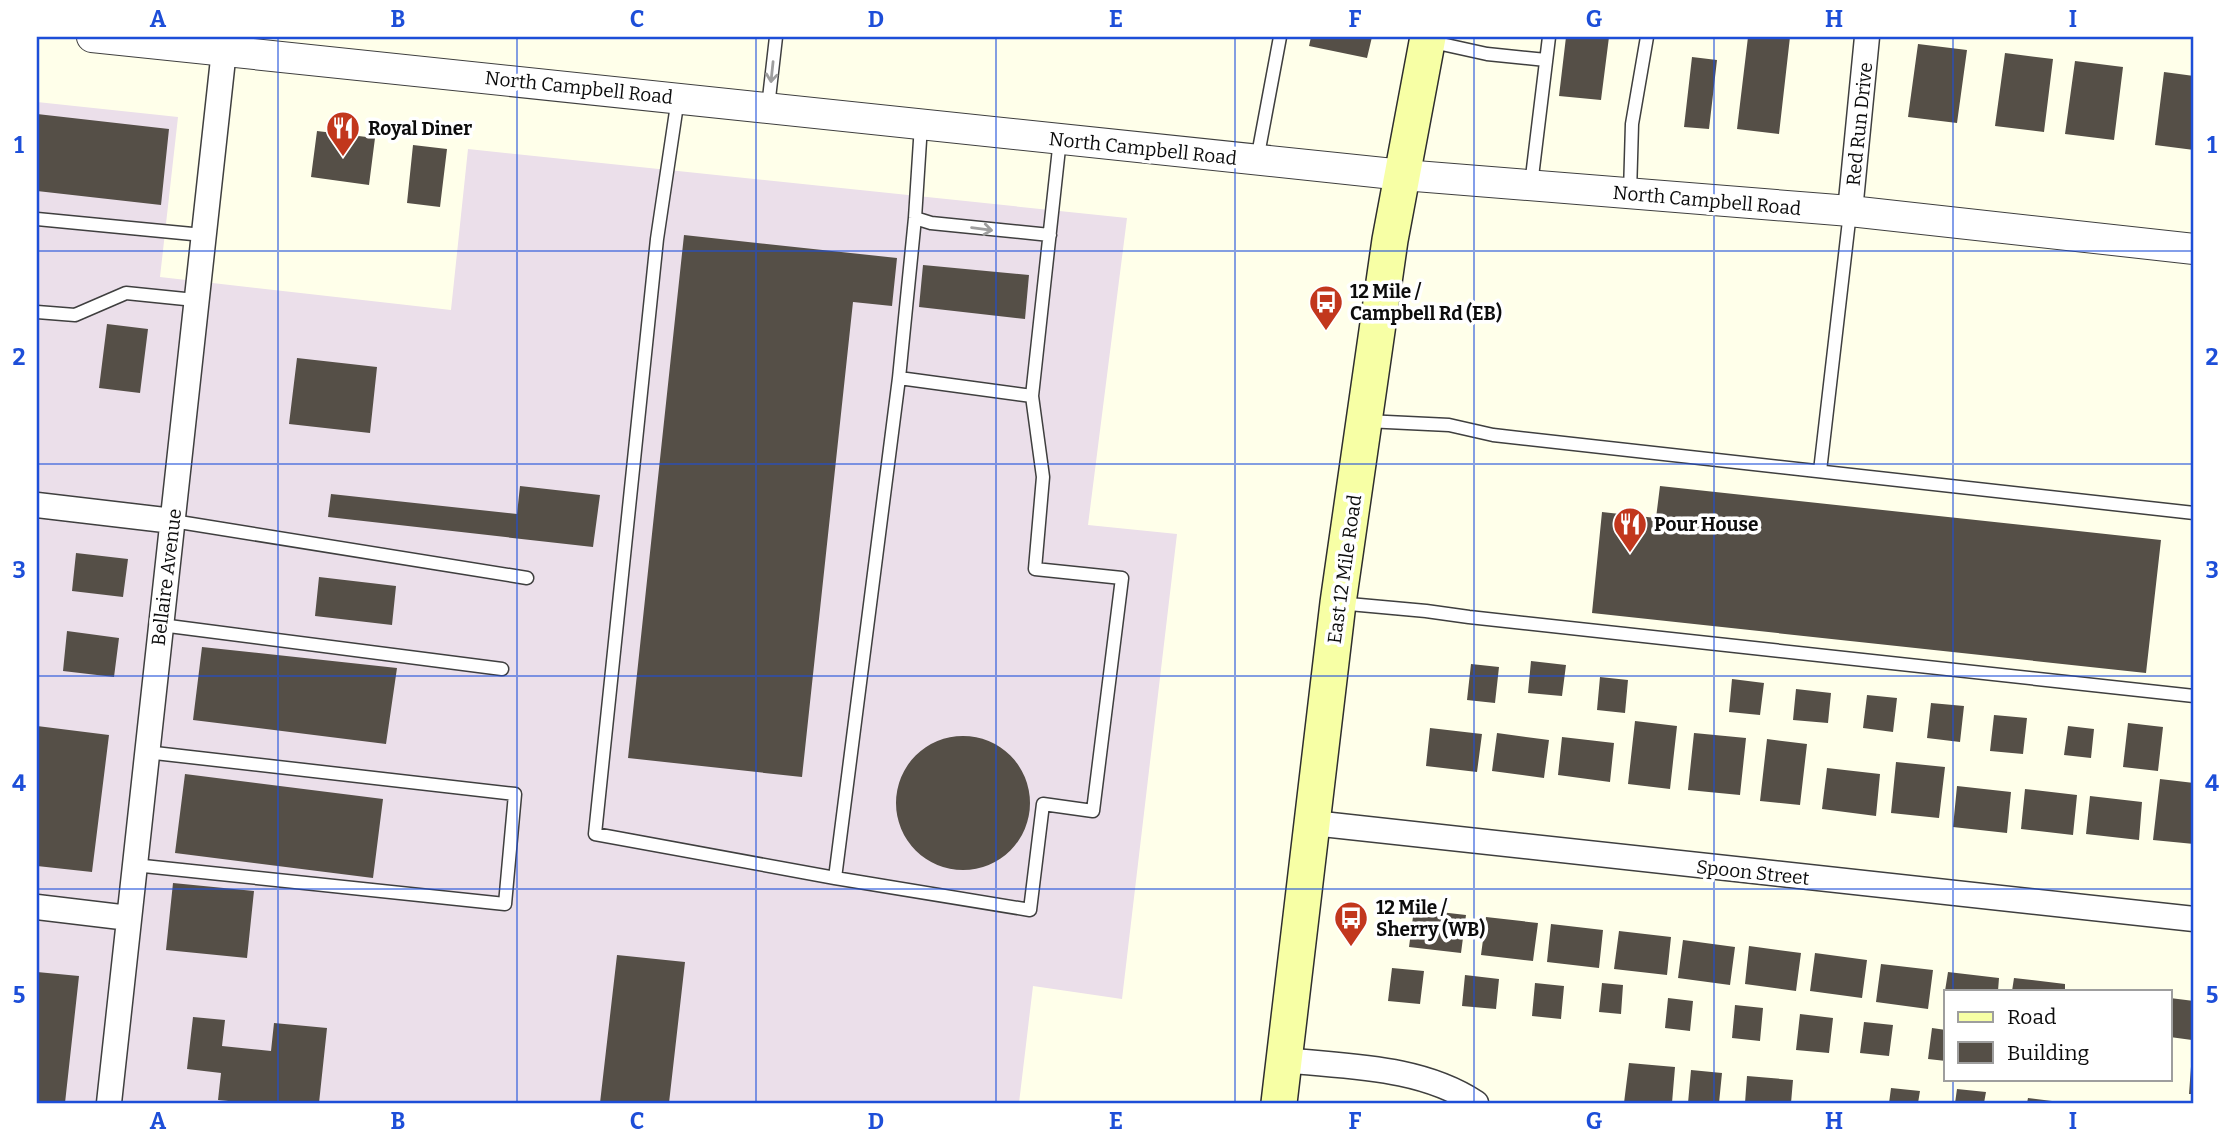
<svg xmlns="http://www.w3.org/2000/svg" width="2231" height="1140" font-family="Bitter,serif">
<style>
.industrial{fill:#ebdfea}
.building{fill:#554f47}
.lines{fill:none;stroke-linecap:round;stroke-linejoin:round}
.service-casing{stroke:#3f3f3f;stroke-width:15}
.minor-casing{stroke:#3f3f3f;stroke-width:27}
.tertiary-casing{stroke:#3f3f3f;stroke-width:32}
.secondary-casing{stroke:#2e2e2e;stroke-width:38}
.service{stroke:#fff;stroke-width:12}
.minor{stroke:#fff;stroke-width:24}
.tertiary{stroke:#fff;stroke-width:30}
.secondary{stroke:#f7ffa5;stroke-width:35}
.oneway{stroke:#9e9e9e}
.grid{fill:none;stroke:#1d4ed8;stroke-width:2;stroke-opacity:0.55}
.labels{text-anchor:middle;stroke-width:7;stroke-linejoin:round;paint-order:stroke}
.street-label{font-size:19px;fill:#0c0c0c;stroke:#fff}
.poi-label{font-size:19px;font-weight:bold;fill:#0c0c0c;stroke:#fff;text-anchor:start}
.neatline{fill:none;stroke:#1d4ed8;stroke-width:2.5}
.grid-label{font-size:23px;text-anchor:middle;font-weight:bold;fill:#1d4ed8}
</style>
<rect width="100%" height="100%" fill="#ffffea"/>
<path class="industrial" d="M37,102L178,117L160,277L451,310L468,149L1127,218L1088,525L1177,534L1122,999L1033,986L1019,1103H37Z"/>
<path class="building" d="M1311,37H1372L1367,58L1309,46Z
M1566,37H1609L1601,100L1559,96Z
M1748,37H1790L1779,134L1737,129Z
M1918,44L1967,50L1957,123L1908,117Z
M2005,53L2053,59L2044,132L1995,126Z
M1692,57L1717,60L1709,129L1684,127Z
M2075,61L2123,67L2114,140L2065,134Z
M2164,72L2194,76V150L2155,145Z
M37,114L169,129L161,205L37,191Z
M317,131L375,138L369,185L311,177Z
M413,145L447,149L440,207L407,203Z
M684,235L897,258L892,306L853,302L802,777L628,758Z
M923,265L1029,275L1025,319L919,307Z
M107,324L148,329L140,393L99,388Z
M297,358L377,367L370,433L289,424Z
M520,486L600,495L593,547L328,517L331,494L517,514Z
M1660,486L2161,540L2146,673L1592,613L1602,512L1656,518Z
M76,553L128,559L123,597L72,591Z
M319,577L396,586L392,625L315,616Z
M67,631L119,638L114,677L63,671Z
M202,647L397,668L386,744L193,720Z
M1531,661L1566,665L1562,696L1528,693Z
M1471,664L1499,667L1495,703L1467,700Z
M1600,677L1628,680L1625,713L1597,710Z
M1732,679L1764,683L1760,715L1729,712Z
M1796,689L1831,693L1828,723L1793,720Z
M1867,695L1897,698L1893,732L1863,728Z
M1931,703L1964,706L1960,742L1927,738Z
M1994,715L2027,718L2023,754L1990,751Z
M1635,721L1677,726L1670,789L1628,784Z
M2128,723L2163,727L2158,771L2123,767Z
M37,726L109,735L92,872L37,866Z
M2068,726L2094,729L2091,758L2064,755Z
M1430,728L1482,734L1477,772L1426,766Z
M1497,733L1549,740L1544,778L1492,771Z
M1694,733L1746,738L1740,795L1688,790Z
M896 803a67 67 0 1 1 134 0a67 67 0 1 1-134 0Z
M1562,737L1614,743L1610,782L1558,775Z
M1767,739L1807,744L1800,805L1760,801Z
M1896,762L1945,767L1939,818L1891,813Z
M1827,768L1880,774L1876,816L1822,809Z
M185,774L383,799L373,878L175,853Z
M2160,779L2194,783V844L2153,840Z
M1957,786L2011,792L2007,833L1953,827Z
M2025,789L2077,795L2073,835L2021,829Z
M2090,796L2142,802L2139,840L2086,834Z
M173,883L254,891L247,958L166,950Z
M1414,909L1466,915L1461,953L1409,947Z
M1486,917L1538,923L1533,961L1481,955Z
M1551,924L1603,930L1599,968L1547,962Z
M1619,931L1671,937L1667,975L1614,969Z
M1683,940L1735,947L1730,985L1678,978Z
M1749,946L1801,953L1796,991L1745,984Z
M1815,953L1867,960L1862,998L1810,991Z
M617,955L685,962L669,1103H600Z
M1881,964L1933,970L1928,1009L1876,1002Z
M1392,968L1424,971L1420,1004L1388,1001Z
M37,972L79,976L65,1103H37Z
M1948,972L1999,978L1998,991H1945Z
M1465,975L1499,979L1496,1009L1462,1006Z
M2014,978L2065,984V991H2012Z
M1535,983L1564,986L1561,1019L1532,1016Z
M1602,983L1623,985L1621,1014L1599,1012Z
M1668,998L1693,1001L1690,1031L1665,1028Z
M2170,998L2194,1001L2192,1040L2170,1037Z
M1735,1005L1763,1008L1760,1041L1732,1038Z
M1800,1014L1833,1018L1829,1053L1796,1050Z
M193,1017L225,1020L222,1046L271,1051L274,1023L327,1028L319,1103H249L218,1100L221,1073L187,1069Z
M1864,1022L1893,1025L1889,1056L1860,1053Z
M1932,1028L1946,1030V1061L1928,1059Z
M2192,1053H2194V1094H2189Z
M1629,1063L1675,1067L1672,1103H1624Z
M1691,1070L1722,1073L1719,1103H1688Z
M1747,1076L1793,1080L1791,1103H1745Z
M1891,1088L1920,1091L1918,1103H1889Z
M1957,1089L1986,1092L1984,1103H1955Z
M2028,1098L2052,1101L2051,1103H2027Z"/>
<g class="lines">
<g class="service-casing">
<path id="service" d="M1428,41L1487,54L1546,60
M678,98L657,239L595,834L835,878L1030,910L1043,804L1093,811L1122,578L1035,569L1043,477L1032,396
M768,107L776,37
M921,125L915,218L899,378L1032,396L1060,139
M1257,160L1280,37
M1531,185L1549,37
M1630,193L1632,124L1647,37
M915,218L931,223L1050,235
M37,219L203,235
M37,312L75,315L126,293L195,300
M1366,421L1449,425L1493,435L2194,513
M1820,471L1850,212
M173,521L527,578
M1338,603L1426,611L1469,617L2194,696
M161,625L502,669
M134,865L505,904L515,794L146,752
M835,878L899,378"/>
</g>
<g class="minor-casing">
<path id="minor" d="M1850,211L1867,37
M37,505L173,521
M1313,823L2194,919
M37,907L129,918
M1284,1060C1348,1067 1420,1066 1476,1103
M109,1103L224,50"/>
</g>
<g class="tertiary-casing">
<path id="tertiary" d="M92,37L1403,175L1850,211L2194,249"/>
</g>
<g class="secondary-casing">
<path id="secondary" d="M1279,1103L1338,603L1390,240L1428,37"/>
</g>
<use href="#service" class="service"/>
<use href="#minor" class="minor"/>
<use href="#tertiary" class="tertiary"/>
<use href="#secondary" class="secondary"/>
</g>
<defs><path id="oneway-shaft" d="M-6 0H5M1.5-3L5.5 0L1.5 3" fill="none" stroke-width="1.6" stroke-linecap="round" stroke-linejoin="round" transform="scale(1.75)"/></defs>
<g class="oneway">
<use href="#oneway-shaft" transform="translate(772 72) rotate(96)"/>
<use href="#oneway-shaft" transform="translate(982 229) rotate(7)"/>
</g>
<path class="grid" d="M278,37V1103M517,37V1103M756,37V1103M996,37V1103M1235,37V1103M1474,37V1103M1714,37V1103M1953,37V991M37,251H2194M37,464H2194M37,676H2194M37,889H2194M1953,1079V1103"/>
<defs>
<g id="restaurant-pin" transform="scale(1.75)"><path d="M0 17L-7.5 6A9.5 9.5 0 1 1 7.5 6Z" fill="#c2371d" stroke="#fff"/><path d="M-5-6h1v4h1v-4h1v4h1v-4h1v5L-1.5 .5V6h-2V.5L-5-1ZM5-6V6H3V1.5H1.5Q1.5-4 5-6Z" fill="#fff"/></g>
<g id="bus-pin" transform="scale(1.75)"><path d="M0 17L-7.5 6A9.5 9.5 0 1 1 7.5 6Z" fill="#c2371d" stroke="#fff"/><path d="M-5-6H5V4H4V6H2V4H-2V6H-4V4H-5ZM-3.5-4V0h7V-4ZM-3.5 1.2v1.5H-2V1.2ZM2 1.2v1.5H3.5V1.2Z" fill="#fff"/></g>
</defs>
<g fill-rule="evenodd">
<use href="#restaurant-pin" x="343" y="128"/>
<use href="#bus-pin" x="1326" y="302"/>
<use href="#restaurant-pin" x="1630" y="524"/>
<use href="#bus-pin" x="1351" y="918"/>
</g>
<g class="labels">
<g class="street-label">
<text transform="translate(579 87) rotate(6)" y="7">North Campbell Road</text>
<text transform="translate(1859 124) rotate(-84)" y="7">Red Run Drive</text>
<text transform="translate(1143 148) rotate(6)" y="7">North Campbell Road</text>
<text transform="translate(1707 200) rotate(5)" y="7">North Campbell Road</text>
<text transform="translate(1344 569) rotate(-82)" y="7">East 12 Mile Road</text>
<text transform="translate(166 577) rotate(-83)" y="7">Bellaire Avenue</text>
<text transform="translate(1753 872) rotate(6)" y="7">Spoon Street</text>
</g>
<g class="poi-label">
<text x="368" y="135">Royal Diner</text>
<text x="1350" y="298">12 Mile /<tspan x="1350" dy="22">Campbell Rd (EB)</tspan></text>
<text x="1654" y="531">Pour House</text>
<text x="1376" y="914">12 Mile /<tspan x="1376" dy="22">Sherry (WB)</tspan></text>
</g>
</g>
<rect width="2231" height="1140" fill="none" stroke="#ffffff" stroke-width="77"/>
<rect x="1944" y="990" width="228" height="91" fill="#ffffff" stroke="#9e9e9e" stroke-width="2"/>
<rect x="1958" y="1012" width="35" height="10" fill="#f7ffa5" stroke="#9e9e9e" stroke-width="2"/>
<text x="2007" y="1024" font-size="21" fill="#0c0c0c">Road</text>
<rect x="1958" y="1042" width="35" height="21" fill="#554f47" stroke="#9e9e9e" stroke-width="2"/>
<text x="2007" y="1060" font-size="21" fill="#0c0c0c">Building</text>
<rect x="38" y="38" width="2154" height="1064" class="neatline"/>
<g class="grid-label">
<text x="158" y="27">A</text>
<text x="398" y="27">B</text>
<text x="637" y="27">C</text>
<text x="876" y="27">D</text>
<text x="1116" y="27">E</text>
<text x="1355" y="27">F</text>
<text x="1594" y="27">G</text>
<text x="1834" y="27">H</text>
<text x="2073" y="27">I</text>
<text x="19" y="153">1</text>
<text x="2212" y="153">1</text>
<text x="19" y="365">2</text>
<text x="2212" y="365">2</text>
<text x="19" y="578">3</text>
<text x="2212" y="578">3</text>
<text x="19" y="791">4</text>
<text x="2212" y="791">4</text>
<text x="19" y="1003">5</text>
<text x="2212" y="1003">5</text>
<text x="158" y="1129">A</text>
<text x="398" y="1129">B</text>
<text x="637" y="1129">C</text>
<text x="876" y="1129">D</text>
<text x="1116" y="1129">E</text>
<text x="1355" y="1129">F</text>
<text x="1594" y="1129">G</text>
<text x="1834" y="1129">H</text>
<text x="2073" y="1129">I</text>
</g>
</svg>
